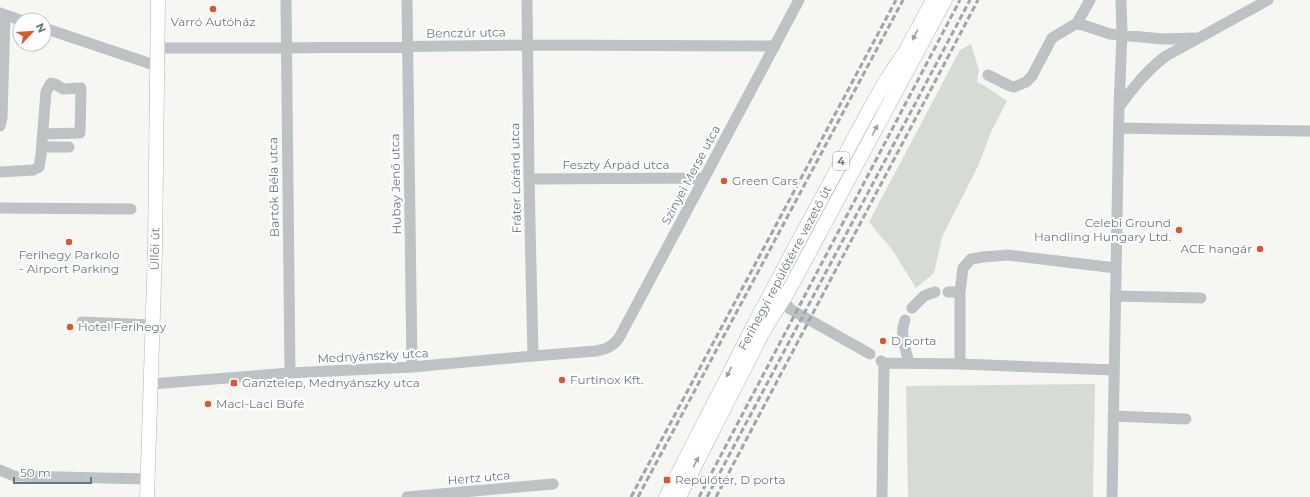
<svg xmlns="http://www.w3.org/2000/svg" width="1310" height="497" font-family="Montserrat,sans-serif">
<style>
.green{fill:#d6dbd3}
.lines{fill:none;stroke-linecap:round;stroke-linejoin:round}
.major-casing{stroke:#b1b6ba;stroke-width:15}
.minor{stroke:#bdc2c5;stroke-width:11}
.major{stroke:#fff;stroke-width:14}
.rail{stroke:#9fa6ab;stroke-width:3;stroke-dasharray:6 3;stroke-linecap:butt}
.oneway{fill:#95a0a8}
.poi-dot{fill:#d95731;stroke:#fff;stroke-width:1.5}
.labels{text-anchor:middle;stroke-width:4;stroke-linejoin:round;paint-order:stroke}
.shield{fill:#fff;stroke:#95a0a8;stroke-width:1}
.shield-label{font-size:11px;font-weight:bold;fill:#677783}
.poi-label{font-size:12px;fill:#677783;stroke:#fff;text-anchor:start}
.street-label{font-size:12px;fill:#677783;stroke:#fff}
</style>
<rect width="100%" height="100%" fill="#f6f6f3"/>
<path class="green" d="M971,44L979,70L977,82L985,86L1007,101L992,130L978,166L942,237L934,273L916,288L893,251L869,222L960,50Z
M1095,384L1093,497H908L906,386Z"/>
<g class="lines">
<g class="major-casing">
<path id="major" d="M147,497L155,250L158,0
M666,497L754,325L792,253L867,114L885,82L905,52L933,0
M679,497L764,330L788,292L945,0"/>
</g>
<path class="minor" d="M286,0L290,373
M407,0L412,367
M527,0L529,179L533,356
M0,13L20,20
M1077,23L1110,34L1163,39L1195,38
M44,28L157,66
M157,48H286L528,45L775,46
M988,75L1010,86L1014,87L1026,82L1032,76L1052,38L1077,23L1090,0
M1119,107C1133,88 1147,70 1166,56L1268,0
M0,126L2,118L5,15
M1119,128L1170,129L1310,131
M42,147H69
M0,172L33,170L39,167L41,155L46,92L51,83L55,84L63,89L81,88L80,133L43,134
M529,179L704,178
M826,204L781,291L783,300L790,309L870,354
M0,208L131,209
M948,292H960
M1115,296L1201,298
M912,308L924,296L935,292
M905,320C899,335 906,349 909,363
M82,322L153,325
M881,361L884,363L960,364L1113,370
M960,364V292L963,268L971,259L983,257L1008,255L1116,268
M151,384L290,373L412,367L533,356L596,351C606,349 612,347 619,338L799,0
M1113,416L1186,419
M0,470L14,476L148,479
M407,497L553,484
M882,497L884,363
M1112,497L1119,107L1122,34L1121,0"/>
<use href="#major" class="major"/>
<path class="rail" d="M631,497L896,0
M638,497L903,0
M699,497L960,0
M707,497L970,0
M716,497L978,0"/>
</g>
<defs><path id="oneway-solid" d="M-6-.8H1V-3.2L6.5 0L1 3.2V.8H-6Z"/></defs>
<g class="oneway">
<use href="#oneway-solid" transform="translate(915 35) rotate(118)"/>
<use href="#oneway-solid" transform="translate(875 130) rotate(-62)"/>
<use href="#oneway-solid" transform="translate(729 372) rotate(117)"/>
<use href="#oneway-solid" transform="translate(696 462) rotate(-63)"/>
</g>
<g class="poi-dot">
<circle cx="213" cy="9" r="4"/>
<circle cx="724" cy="181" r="4"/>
<circle cx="1179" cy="230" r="4"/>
<circle cx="69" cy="242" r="4"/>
<circle cx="1260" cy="249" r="4"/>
<circle cx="70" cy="327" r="4"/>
<circle cx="883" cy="341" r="4"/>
<circle cx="562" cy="380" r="4"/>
<rect x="230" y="379" width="8" height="8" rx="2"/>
<circle cx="208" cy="404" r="4"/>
<rect x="663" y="476" width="8" height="8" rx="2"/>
</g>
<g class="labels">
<rect class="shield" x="833" y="152" width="16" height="18" rx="3"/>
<g class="shield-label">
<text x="841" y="165">4</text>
</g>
<g class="poi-label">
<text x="213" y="26" text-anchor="middle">Varró Autóház</text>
<text x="732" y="185">Green Cars</text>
<text x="1171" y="227" text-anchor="end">Celebi Ground<tspan x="1171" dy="14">Handling Hungary Ltd.</tspan></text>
<text x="1252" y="253" text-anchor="end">ACE hangár</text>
<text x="69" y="259" text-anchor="middle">Ferihegy Parkolo<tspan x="69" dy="14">- Airport Parking</tspan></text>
<text x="78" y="331">Hotel Ferihegy</text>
<text x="891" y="345">D porta</text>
<text x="570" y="384">Furtinox Kft.</text>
<text x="242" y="387">Ganztelep, Mednyánszky utca</text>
<text x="216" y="408">Maci-Laci Büfé</text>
<text x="675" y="484">Repülőtér, D porta</text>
</g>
<g class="street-label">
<text transform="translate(466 33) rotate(-1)" y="4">Benczúr utca</text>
<text x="616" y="169">Feszty Árpád utca</text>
<text transform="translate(691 175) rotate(-62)" y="4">Szinyei Merse utca</text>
<text transform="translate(516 178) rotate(-91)" y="4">Fráter Lóránd utca</text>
<text transform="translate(396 184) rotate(-91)" y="4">Hubay Jenő utca</text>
<text transform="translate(274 187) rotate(-91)" y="4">Bartók Béla utca</text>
<text transform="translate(155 249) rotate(-89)" y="4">Üllői út</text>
<text transform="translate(785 268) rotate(-62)" y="4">Ferihegyi repülőtérre vezető út</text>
<text transform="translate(373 356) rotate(-3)" y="4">Mednyánszky utca</text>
<text transform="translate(479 478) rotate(-5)" y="4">Hertz utca</text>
</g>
</g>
<g transform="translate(32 32) rotate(65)"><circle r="19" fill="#ffffff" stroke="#c2c9cd"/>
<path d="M0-3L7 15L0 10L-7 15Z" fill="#d95731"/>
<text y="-6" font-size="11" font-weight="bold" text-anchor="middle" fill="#677783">N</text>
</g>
<path d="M14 477v6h77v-6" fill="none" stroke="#677783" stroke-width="2"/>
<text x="20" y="477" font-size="12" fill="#677783" stroke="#ffffff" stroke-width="3" paint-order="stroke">50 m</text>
</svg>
